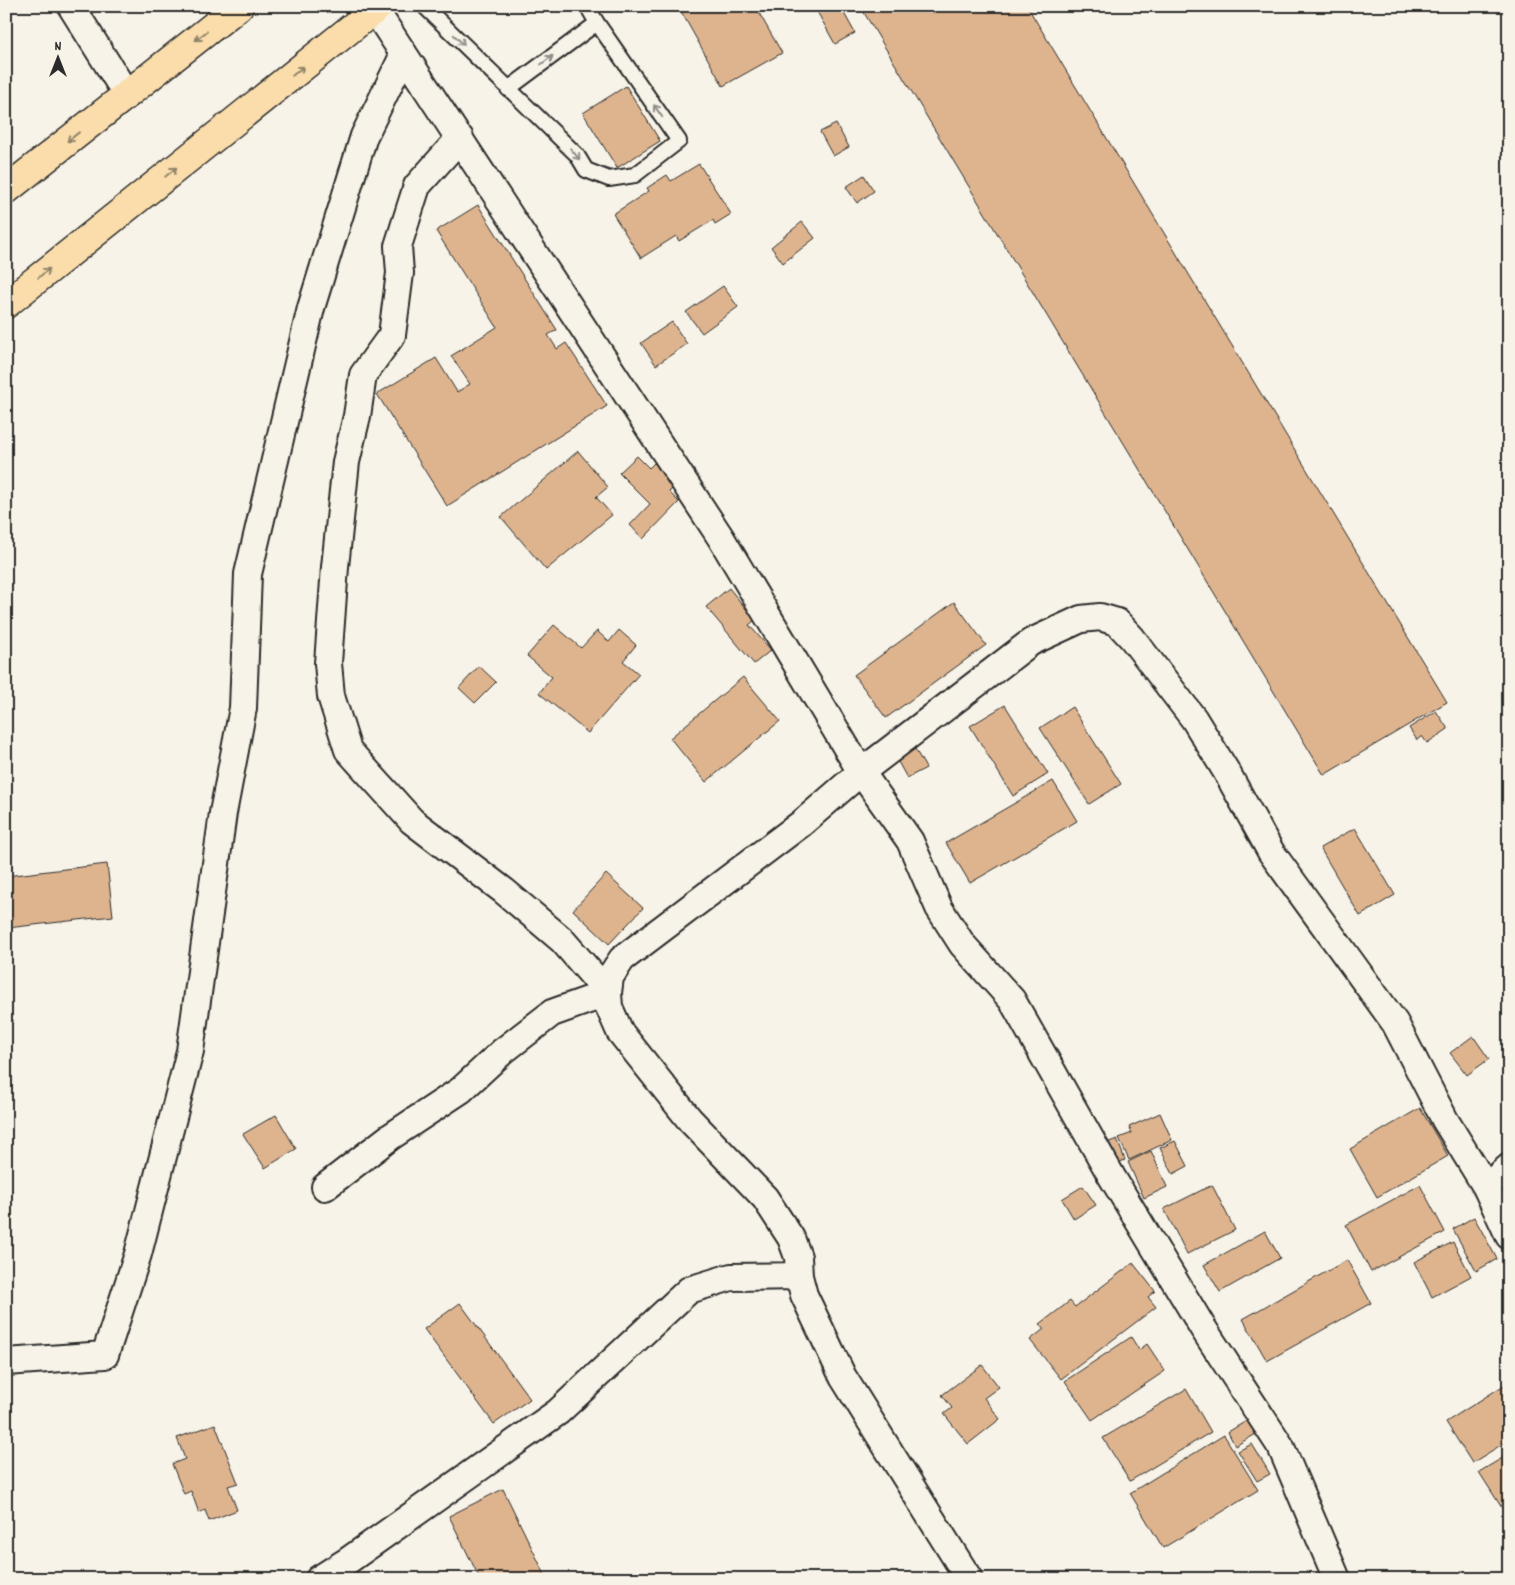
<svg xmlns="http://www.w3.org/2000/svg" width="1515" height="1585" font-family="Dekko,sans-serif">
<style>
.building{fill:#deb48e;stroke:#2b2b2b}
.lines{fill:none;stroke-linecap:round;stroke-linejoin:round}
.lane-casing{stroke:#2b2b2b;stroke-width:18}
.street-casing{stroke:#2b2b2b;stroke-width:30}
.highway-casing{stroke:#2b2b2b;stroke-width:31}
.lane{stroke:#f7f3e8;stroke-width:14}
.street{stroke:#f7f3e8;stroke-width:26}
.highway{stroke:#faddab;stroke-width:28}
.oneway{stroke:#92846b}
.oneway2{stroke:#918f8a}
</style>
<rect width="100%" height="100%" fill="#f7f3e8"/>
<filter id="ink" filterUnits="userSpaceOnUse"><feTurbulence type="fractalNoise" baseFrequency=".02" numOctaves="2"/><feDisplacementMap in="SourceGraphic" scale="10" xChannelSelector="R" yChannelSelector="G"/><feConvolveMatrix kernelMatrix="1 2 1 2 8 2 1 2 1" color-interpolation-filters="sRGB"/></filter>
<g filter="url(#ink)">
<path class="building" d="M678,6H755L782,53L723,86Z
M814,6H840L855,33L835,44Z
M860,6H1027L1447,702L1324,775Z
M626,86L660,141L617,168L583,113Z
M836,124L849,147L833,156L820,132Z
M699,164L731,214L715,224L713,220L679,241L676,236L641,258L613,214L649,191L647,188L667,175L671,181Z
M864,175L874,191L857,203L846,187Z
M478,205L557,330L548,335L557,349L566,343L607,406L447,506L377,394L436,358L457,392L470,384L451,356L497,327L436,231Z
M802,222L815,238L783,263L771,247Z
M723,286L738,307L702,333L686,312Z
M672,322L687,344L656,365L641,343Z
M578,451L608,487L596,497L612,515L546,570L501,517Z
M637,456L649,468L654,463L676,485L669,492L679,502L643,539L630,525L650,504L619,473Z
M729,588L755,620L749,625L771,650L754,664L706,607Z
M954,602L986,645L886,718L854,675Z
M554,625L581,648L597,631L609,642L619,630L636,645L623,661L639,674L588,733L539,693L552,677L527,656Z
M479,666L496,682L475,703L459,688Z
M743,677L780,721L706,782L670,738Z
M1005,705L1048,774L1013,796L970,726Z
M1072,707L1121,784L1089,804L1040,728Z
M1436,711L1448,729L1427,743L1422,736L1417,740L1409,728Z
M915,749L926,768L907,778L897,760Z
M1053,781L1077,821L970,883L946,843Z
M1355,828L1395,895L1360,916L1320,848Z
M107,864L113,916L7,928L6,876Z
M606,874L643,908L609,944L573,910Z
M1473,1036L1489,1059L1467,1075L1450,1053Z
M1420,1108L1448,1156L1377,1197L1350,1149Z
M1160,1113L1172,1140L1129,1160L1119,1138L1132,1133L1129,1127Z
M276,1115L296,1149L265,1168L243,1134Z
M1117,1139L1125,1160L1113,1165L1104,1144Z
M1175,1141L1188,1166L1173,1174L1160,1148Z
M1151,1151L1167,1187L1144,1198L1128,1162Z
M1212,1185L1235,1230L1187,1254L1164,1209Z
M1420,1185L1445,1232L1371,1272L1346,1225Z
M1083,1186L1096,1205L1074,1219L1062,1199Z
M1474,1217L1497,1259L1476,1271L1453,1229Z
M1265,1231L1280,1258L1220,1292L1204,1265Z
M1453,1242L1471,1276L1432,1297L1414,1262Z
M1347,1260L1371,1303L1267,1361L1243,1319Z
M1133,1263L1155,1291L1148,1297L1156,1307L1061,1379L1030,1340L1044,1329L1040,1324L1070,1301L1075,1307Z
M460,1303L530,1399L494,1424L424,1329Z
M1131,1337L1139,1350L1147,1344L1165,1371L1092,1420L1065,1381Z
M982,1365L999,1387L984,1398L1000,1419L968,1444L944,1414L952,1408L942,1395Z
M1509,1382V1440L1472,1463L1446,1422Z
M1186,1389L1211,1432L1130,1481L1103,1438Z
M1248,1420L1256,1434L1235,1446L1228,1432Z
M215,1424L238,1483L228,1486L237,1510L209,1521L205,1510L199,1513L191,1491L184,1494L172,1464L185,1459L177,1438Z
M1224,1435L1258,1490L1163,1548L1130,1493Z
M1252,1444L1270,1474L1257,1481L1238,1451Z
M1509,1454V1519L1479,1472Z
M503,1489L547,1579H480L449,1516Z"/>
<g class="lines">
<g class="lane-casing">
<path id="lane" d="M424,6L577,155L586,170L609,179L635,175L679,141L597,23L587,6
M508,89L597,23"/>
</g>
<g class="street-casing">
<path id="street" d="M71,6L127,95
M375,10L721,538L861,772L910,841L939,908L962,944L1012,1000L1112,1177L1203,1328L1281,1447L1337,1579
M325,1187L390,1137L461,1090L503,1051L552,1013L608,993L562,940L504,891L412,821L348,750L331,696L328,663L335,567L346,462L357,416L363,375L392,335L400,273L398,246L417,186L460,138
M1486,1187L1509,1167
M6,1362L105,1355L138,1254L190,1051L223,813L243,708L248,574L311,308L364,136L404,54
M319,1579L346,1562L558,1412L689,1290L731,1277L799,1276
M969,1579L843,1377L804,1295L799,1276L798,1257L791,1238L765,1198L690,1120L620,1032L609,1007L608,993L610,977L622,959L802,823L861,772L1031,642L1081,619L1100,617L1117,622L1132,638L1194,719L1226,771L1271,852L1395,1023L1445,1120L1486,1187L1509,1236"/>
</g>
<g class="highway-casing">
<path id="highway" d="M6,190L239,6
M6,304L379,6"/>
</g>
<use href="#lane" class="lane"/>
<use href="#street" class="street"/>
<use href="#highway" class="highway"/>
</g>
<defs><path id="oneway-shaft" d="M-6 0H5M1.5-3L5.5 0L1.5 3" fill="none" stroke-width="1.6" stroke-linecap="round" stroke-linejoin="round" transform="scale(1.25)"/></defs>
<g class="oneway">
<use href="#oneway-shaft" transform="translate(201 36) rotate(142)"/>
<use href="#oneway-shaft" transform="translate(298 71) rotate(-39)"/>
<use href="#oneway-shaft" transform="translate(73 137) rotate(142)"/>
<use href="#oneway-shaft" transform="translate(171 172) rotate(-39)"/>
<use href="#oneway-shaft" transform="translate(44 273) rotate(-39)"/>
</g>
<g class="oneway2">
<use href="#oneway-shaft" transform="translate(459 40) rotate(45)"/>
<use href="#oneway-shaft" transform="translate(547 60) rotate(-37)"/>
<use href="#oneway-shaft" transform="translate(658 111) rotate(-125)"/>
<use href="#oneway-shaft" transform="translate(575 154) rotate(50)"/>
</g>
</g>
<rect width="1515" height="1585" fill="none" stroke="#f7f3e8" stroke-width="25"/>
<rect x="12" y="12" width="1490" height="1560" fill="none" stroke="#2b2b2b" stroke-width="2" filter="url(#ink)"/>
<g transform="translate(58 58)" stroke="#f7f3e8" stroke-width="4" paint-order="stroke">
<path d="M0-4L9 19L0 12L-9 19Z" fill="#2b2b2b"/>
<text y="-8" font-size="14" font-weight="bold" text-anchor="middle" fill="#2b2b2b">N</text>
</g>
</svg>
